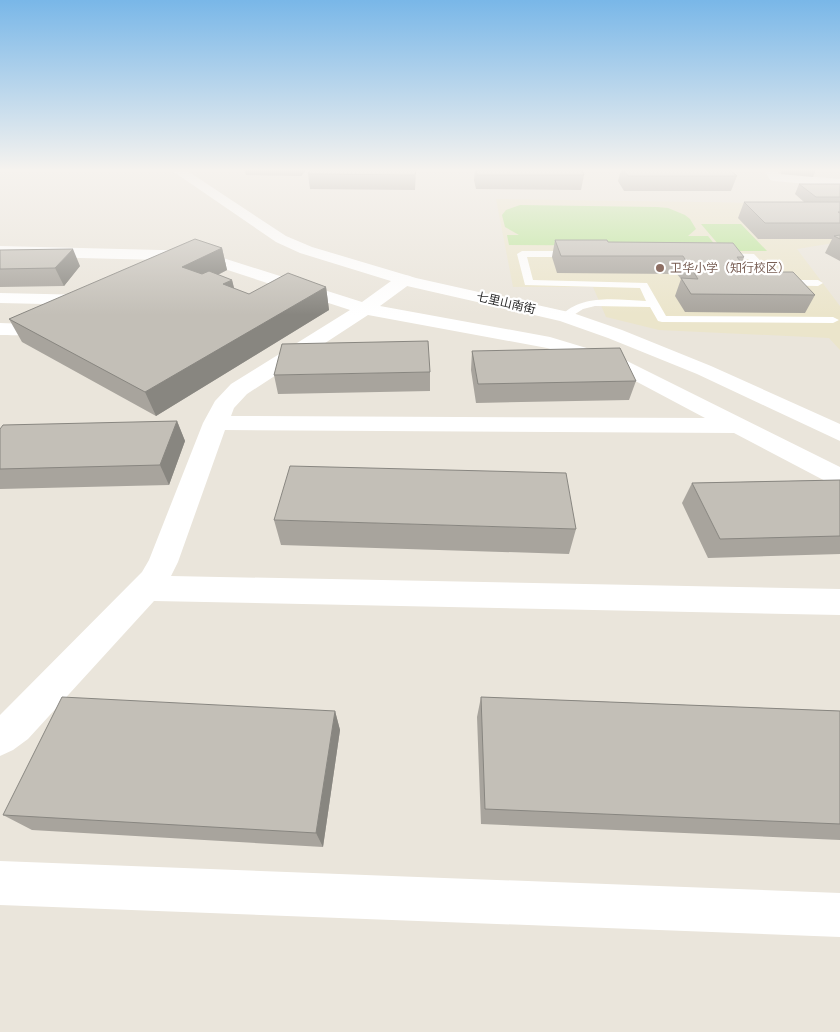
<svg xmlns="http://www.w3.org/2000/svg" width="840" height="1032" font-family="'Public Sans','Noto Sans SC',sans-serif">
<style>
.education{fill:#ebe5cb}
.pitch{fill:#bae596}
.lines{fill:none;stroke-linecap:round;stroke-linejoin:round}
.lane{fill:#fff;fill-rule:evenodd}
.street{fill:#fff;fill-rule:evenodd}
.secondary{fill:#fff;fill-rule:evenodd}
.wall{fill:#a8a49d}
.shaded-wall{fill:#888680}
.building{fill:#c3bfb7;stroke:#888680}
.education-dot{fill:#8d6e63;stroke:#fff;stroke-width:2}
.labels{text-anchor:middle;stroke-width:4.5;stroke-linejoin:round;paint-order:stroke}
.far-education-label{font-size:12px;fill:#785e54;stroke:#fff;text-anchor:start}
.far-street-label{font-size:12px;fill:#292929;stroke:#fff}
</style>
<rect width="100%" height="100%" fill="#eae5db"/>
<path class="education" d="M496,199L770,203L840,242L797,249L840,306V350L829,338L659,330L606,317L593,287H513Z"/>
<path class="pitch" d="M520,205L657,207L668,208L685,215L690,219L696,229L688,236H708L716,246L509,245L507,235H519L505,227L502,215L506,210Z
M701,224H741L767,251H724Z"/>
<g class="lines">
<path class="lane" d="M522,251H573L578,254L573,257H527L533,280L647,283L666,316L833,317L839,320L833,323L662,322L658,321L650,307L595,306L583,309L566,320L560,317C581,293 618,300 646,301L640,288L525,285L517,254Z
M723,253L754,254L779,280H818L823,283L818,286L772,285L748,259L720,258V254Z"/>
<path class="street" d="M765,170H777L779,174L840,179V187L774,181L770,180Z
M0,246L201,251L362,302L398,276L404,275L410,276L413,280L410,284L380,306L550,337L623,359L840,467V487L831,484L734,433L225,430L178,562L171,576L840,589V615L154,601L28,739L13,750L0,756V715L142,572L149,560L203,423L215,401L231,384L350,310L200,261L0,256ZM368,315L547,348L609,367L705,418L231,416L234,408L247,394Z
M0,293L89,295L95,296L98,300L95,304L89,305L0,303Z
M51,315L58,317L60,321C48,338 18,335 0,335V323L28,324Z
M0,861L840,893V937L0,905Z"/>
<path class="secondary" d="M171,170H186L286,236L312,247L416,278L573,313L622,330L711,366L840,424V441L697,374L608,338L560,321L407,286L300,253L276,242Z"/>
</g>
<path class="wall" d="M244,170H306L301,176L246,175Z
M310,170H416L415,190L310,189L308,174Z
M475,170H582L584,175L581,190L476,189L474,180Z
M621,170H730L737,176L731,191H624L618,181Z
M780,170H816L813,177L781,174Z
M799,184H840V261L825,253L832,239H758L738,218L744,202H804L795,194Z
M555,240L608,242L744,257L742,263L744,266L742,272L815,295L805,313L685,312L675,296L681,279L677,274L557,273L552,257Z
M222,248L227,270L218,275L232,280L234,289L249,294L326,287L329,310L156,416L22,342L9,319Z
M0,250L80,266L64,286L0,287Z
M472,351L636,381L629,400L476,403L471,370Z
M430,372V391L278,394L274,375Z
M177,421L185,441L169,485L0,489V429Z
M840,480V554L708,558L682,503L692,483Z
M274,520L576,529L569,554L281,545Z
M481,697L840,711V840L481,824L477,717Z
M335,711L340,730L323,847L32,830L3,815Z"/>
<path class="shaded-wall" d="M300,170H306L301,176Z
M222,248L227,270L189,289L182,267Z
M73,249L80,266L64,286L55,268Z
M232,280L238,303L223,284Z
M326,287L329,310L156,416L145,392Z
M177,421L185,441L169,485L160,465Z
M335,711L340,730L323,847L316,833Z"/>
<path class="building" d="M310,170H416L415,175L308,174Z
M476,170H582L584,175H477Z
M624,170H730L737,176H628Z
M799,184H840V197H816Z
M744,202H840V212H838L840,213V223H765Z
M840,235V239L834,236Z
M195,239L222,248L182,267L202,274L209,271L232,280L223,284L249,294L288,273L326,287L145,392L9,319Z
M555,240H607L608,242L733,243L744,257H737L744,266L724,265L729,272H793L815,295L691,294L681,278L698,279L692,270H716L714,267H690L683,256H561Z
M73,249L55,268L0,269V250Z
M428,341L430,372L274,375L282,344Z
M620,348L636,381L478,384L472,351Z
M177,421L160,465L0,469V429L3,425Z
M290,466L566,473L576,529L274,520Z
M840,480V536L720,539L692,483Z
M62,697L335,711L316,833L3,815Z
M481,697L840,711V824L485,809Z"/>
<linearGradient id="sky" x2="0" y2="1"><stop stop-color="#79b7e8"/><stop offset="0.54" stop-color="#f6f3ef"/><stop offset="1" stop-color="#f6f3ef" stop-opacity="0"/></linearGradient>
<rect width="840" height="315" fill="url(#sky)"/>
<circle class="education-dot" cx="660" cy="268" r="5"/>
<g class="labels">
<g class="far-education-label">
<text x="670" y="272">卫华小学（知行校区）</text>
</g>
<g class="far-street-label">
<text transform="translate(506 303) rotate(13)" y="4">七里山南街</text>
</g>
</g>
</svg>
